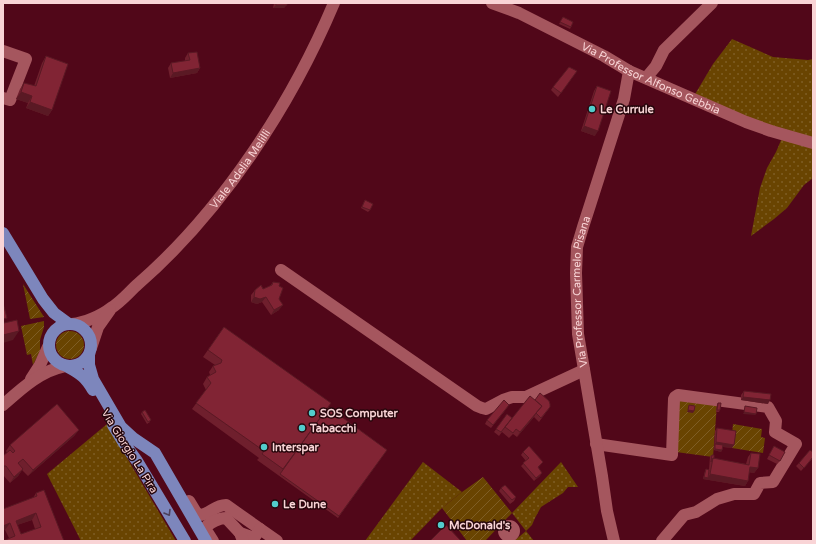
<svg xmlns="http://www.w3.org/2000/svg" width="816" height="544" font-family="'Varela Round',sans-serif">
<style>
.grass{fill:url(#grass-dots)}
.garden{fill:url(#garden-furrows)}
.lines{fill:none;stroke-linecap:round;stroke-linejoin:round}
.minor{stroke:#a5565e;stroke-width:12}
.major{stroke:#7d86bc;stroke-width:12}
.wall{fill:#6f1f2d;fill-rule:evenodd}
.shaded-wall{fill:#5a1924}
.building{fill:#812434;stroke:#5a1924;fill-rule:evenodd}
.oneway{stroke:#4d405b}
.poi-dot{fill:#52cdcc;stroke:#25060b;stroke-width:1.5}
.labels{text-anchor:middle;stroke-width:3;stroke-linejoin:round;paint-order:stroke}
.street-label{font-size:11px;fill:#f9d4d6;stroke:#25060b}
.poi-label{font-size:11px;font-weight:bold;fill:#f9d4d6;stroke:#25060b;text-anchor:start}
</style>
<defs>
<pattern id="grass-dots" width="8" height="8" patternUnits="userSpaceOnUse"><rect width="8" height="8" fill="#694401"/><path d="M2 2h.1M6 6h.1" fill="none" stroke="#7f5e25" stroke-width="1.8" stroke-linecap="round"/></pattern>
<pattern id="garden-furrows" width="10" height="10" patternUnits="userSpaceOnUse"><rect width="10" height="10" fill="#694401"/><path d="M-1 1l2-2M0 10L10 0M9 11l2-2" fill="none" stroke="#7f5e25"/></pattern>
</defs>
<rect width="100%" height="100%" fill="#510719"/>
<path class="grass" d="M732,39L773,57L808,60L813,59V140L764,124L694,96L713,64Z
M782,138L813,147V178L804,185L787,208L774,219L751,236L760,188L767,168L776,152Z
M107,424L176,541H81L47,474Z
M423,462L462,492L442,508L410,541H365Z
M561,462L578,487H568L563,493L541,507L535,518L532,525L526,531L534,541H514L526,531L512,513Z"/>
<path class="garden" d="M23,284L44,317L30,319Z
M44,321V327L40,340V351L33,365L31,354L27,355L21,326Z
M56 345a14 14 0 1 1 28 0a14 14 0 1 1-28 0Z
M679,400L717,404L713,457L676,452Z
M733,424L762,429L761,437L765,438L763,453L732,448V434Z
M483,477L512,513L485,541H467L442,508L462,492Z"/>
<g class="lines">
<g class="minor">
<path id="s1" d="M492,3L519,13L604,56L629,71L746,122L771,131L813,143"/>
<path d="M3,51L26,59L10,100L3,98"/>
<path d="M646,78L656,66L664,50L712,3"/>
<path d="M281,270L477,406L482,408L486,409L503,400L512,397H526L584,370"/>
<path id="s2" d="M72,324C84,323 101,316 111,308C121,302 129,292 138,284C222,211 291,105 334,3"/>
<path d="M91,348L98,327L110,310"/>
<path d="M31,379L40,365L48,347"/>
<path d="M3,405C21,389 40,371 65,366"/>
<path d="M596,444L672,455L674,399L675,397L678,395L768,407L776,421L775,432L796,444L773,482L760,483L754,494H734L717,499L696,512L684,515L662,541"/>
<path d="M189,501L197,514L199,515C210,515 214,505 226,505L277,541"/>
<circle cx="509" cy="531" r="5"/>
<path d="M240,533L254,538L260,529"/>
<path d="M213,541L206,530V527C210,522 220,518 226,518L240,533L243,541"/>
<path id="s3" d="M614,541L607,511L602,476L578,334L576,273L577,247L583,227L624,99L629,71"/>
</g>
<path class="major" d="M3,233L43,299L54,313L69,324
M49 345a21 21 0 1 1 42 0a21 21 0 1 1-42 0Z
M89,355V365L93,379L121,427L133,438L155,453L206,541
M68,367C81,374 86,378 93,390
M113,425L124,443L137,461L185,541"/>
</g>
<path class="wall" d="M274,3H287L284,8H273Z
M563,17L571,27L570,29L559,24Z
M188,53L200,68L197,73L170,78L168,68L171,63L185,61V58Z
M46,56L52,110L48,116L26,108L28,103L16,99L20,89L24,83L34,86L42,63Z
M577,71L558,97L551,90L553,87Z
M597,86L595,136L581,131L594,91Z
M364,202L370,210L368,212L361,208Z
M273,282L279,286V310L271,315L262,302L257,304L251,302V295L255,290L263,289L270,286Z
M224,327L328,407L387,450L338,518L257,460L259,458L192,409L206,390L203,384L207,377L210,375L209,372L213,366L215,365L203,357Z
M744,391L768,404L741,400V395Z
M535,400L550,407L539,422L534,417L517,437L513,434L509,438L502,432L499,436L494,432L507,414L512,418Z
M718,403L720,410L719,412H716L717,404Z
M507,408L491,428L485,424L487,420Z
M142,412L150,422L147,424L141,414Z
M717,428L734,445L732,448L723,447L722,450L721,452L714,450L715,431Z
M79,430L74,436L28,476L22,470L18,476L10,483L3,475V456L7,453L6,451L10,445Z
M774,446L780,461L777,464L767,459Z
M523,452L543,462L538,468L540,476L534,481L521,466L526,461L521,455Z
M751,453L758,468L754,473L749,472L748,481L745,486L703,479L705,471L706,469L709,470L710,456L712,455L714,459L746,464L748,457Z
M813,458L801,471L796,466L799,463Z
M501,488L516,497L514,501L510,504L499,491Z
M36,493L64,541L9,538L5,530H3L33,498ZM32,520L35,529L21,534L17,525Z"/>
<path class="shaded-wall" d="M276,5H287L284,8H273Z
M200,68L197,73L170,78L173,73Z
M21,92L32,96L28,103L16,99Z
M30,102L52,110L48,116L26,108Z
M584,126L598,131L595,136L581,131Z
M254,297H266L262,302L257,304L251,302Z
M283,305L279,310L271,315L274,310Z
M19,331L13,340L3,343V335Z
M743,397L770,400L768,404L741,400Z
M688,410L694,411L693,413L687,412Z
M744,412L756,414L755,415L743,414Z
M536,413L534,417L517,437L520,432Z
M79,430L74,436L28,476L33,470Z
M716,442L734,445L732,448L715,446V444Z
M715,449L722,450L721,452L714,450Z
M750,467L758,468L754,473L747,472Z
M23,469L18,476L10,483L14,477Z
M542,473L540,476L534,481L536,478Z
M710,474L748,481L745,486L703,479L704,477L708,478Z
M36,513L32,520L11,527L16,521Z
M10,523L5,530H3V526Z"/>
<path class="building" d="M276,3H287V5H276Z
M563,17L573,22L571,27L560,22Z
M197,52L200,68L173,73L171,63L190,60L188,53Z
M46,56L68,64L52,110L30,102L32,96L21,92L24,83L36,86Z
M569,67L577,71L561,93L553,87Z
M597,86L611,91L598,131L584,126Z
M365,200L373,204L370,210L362,207Z
M273,282L280,283L279,286L283,288L279,299L283,305L274,310L266,297L260,299L254,297L255,290L261,285L263,289L272,285Z
M3,303L7,318L3,319L4,323L17,320L19,331L3,335Z
M224,327L331,403L283,469L262,454L264,451L196,403L211,383L207,377L216,372L213,366L221,363L222,360L208,350Z
M744,391L771,394L770,400L743,397Z
M540,393L549,401L550,404V407L541,418L536,413L542,406L535,400Z
M530,396L542,406L520,432L516,429L513,433L505,427Z
M504,400L509,405L493,425L487,420Z
M718,403H721L720,410H717Z
M57,404L79,430L33,470L23,459L18,463L23,469L14,477L6,466H3V456L10,450L13,453L15,451L10,445Z
M689,405L695,406L694,411L688,410Z
M745,406L757,408L756,414L744,412Z
M328,407L387,450L339,516L280,474Z
M145,410L151,420L148,422L142,412Z
M507,414L512,418L501,432L496,429Z
M717,428L736,431L734,445L716,442Z
M715,444L723,445L722,450L715,449Z
M529,446L543,462L538,467L542,473L536,478L523,463L529,458L523,452Z
M774,446L785,452L780,461L769,455Z
M810,450L813,452V457L804,468L799,463Z
M751,453L760,454L758,468L750,467L748,481L710,474L713,458L749,465Z
M712,455H714V459L713,458L711,462Z
M706,469L709,470L708,478L704,477Z
M505,485L516,497L512,500L501,488Z
M44,490L64,541H3L15,536L10,523L3,526V509L37,496L36,493ZM36,513L41,527L21,534L16,521Z
M446,525L461,541H430Z"/>
<defs><path id="oneway-chevron" d="M-2-3.5L2.5 0L-2 3.5" fill="none" stroke-width="1.6" stroke-linecap="round" stroke-linejoin="round"/></defs>
<use class="oneway" href="#oneway-chevron" transform="translate(168 513) rotate(59)"/>
<g class="poi-dot">
<circle cx="592" cy="109" r="4"/>
<circle cx="312" cy="413" r="4"/>
<circle cx="302" cy="428" r="4"/>
<circle cx="264" cy="447" r="4"/>
<circle cx="275" cy="504" r="4"/>
<circle cx="441" cy="525" r="4"/>
</g>
<g class="labels">
<g class="street-label">
<text dy="4" stroke="none"><textPath href="#s1" startOffset="176">Via Professor Alfonso Gebbia</textPath></text>
<text dy="4" stroke="none"><textPath href="#s2" startOffset="233">Viale Adelia Melilli</textPath></text>
<text dy="4" stroke="none"><textPath href="#s3" startOffset="253">Via Professor Carmelo Pisana</textPath></text>
<text transform="translate(130 451) rotate(58)" y="4">Via Giorgio La Pira</text>
</g>
<g class="poi-label">
<text x="600" y="113">Le Currule</text>
<text x="320" y="417">SOS Computer</text>
<text x="310" y="432">Tabacchi</text>
<text x="272" y="451">Interspar</text>
<text x="283" y="508">Le Dune</text>
<text x="449" y="529">McDonald's</text>
</g>
</g>
<rect width="816" height="544" fill="none" stroke="#f9d4d6" stroke-width="8"/>
</svg>
